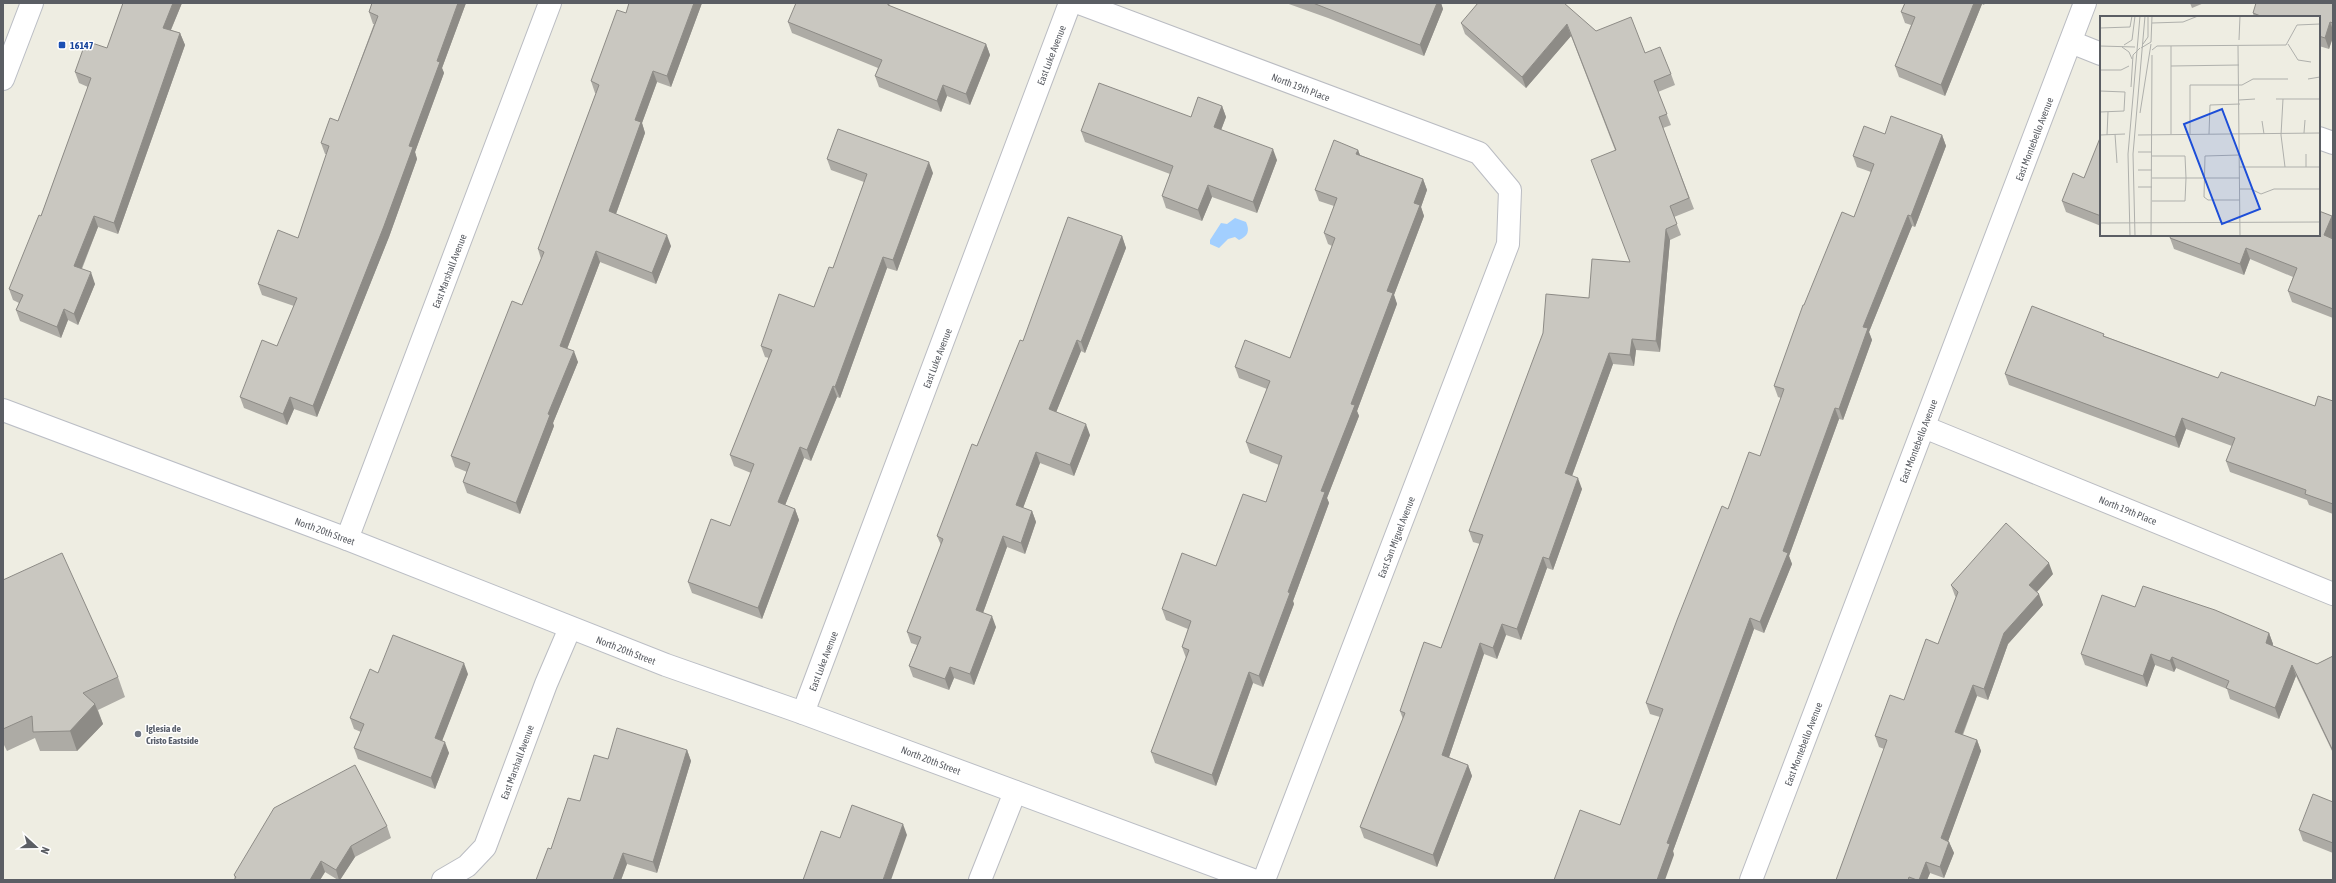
<svg xmlns="http://www.w3.org/2000/svg" width="2336" height="883" font-family="'Asap Condensed',sans-serif">
<style>
.water{fill:#a2cfff}
.lines{fill:none;stroke-linecap:round;stroke-linejoin:round}
.street-casing{stroke:#babcc2;stroke-width:24}
.secondary-casing{stroke:#bbbec5;stroke-width:24}
.street{stroke:#fff;stroke-width:22}
.secondary{stroke:#fff;stroke-width:22}
.wall{fill:#adaba5}
.shaded-wall{fill:#8d8b86}
.building{fill:#c9c7c0;stroke:#8d8b86}
.transit-dot{fill:#1a4fb4;stroke:#fff;stroke-width:1.5}
.worship-dot{fill:#6b7280;stroke:#fff;stroke-width:1.5}
.labels{text-anchor:middle;stroke-width:3;stroke-linejoin:round;paint-order:stroke}
.transit-label{font-size:10px;font-weight:bold;fill:#164399;stroke:#fff;text-anchor:start}
.street-label{font-size:10px;fill:#5b5e64;stroke:#fff}
.worship-label{font-size:10px;font-weight:bold;fill:#5b616d;stroke:#fff;text-anchor:start}
.inset-road{fill:none;stroke:#afb0ac;stroke-width:1}
.view{fill:#1d4ed8;fill-opacity:0.15;stroke:#1d4ed8;stroke-width:2}
.inset-edge{fill:none;stroke:#5b5e64;stroke-width:2}
</style>
<rect width="100%" height="100%" fill="#eeede2"/>
<path class="water" d="M1235,218L1246,222C1250,231 1248,236 1239,240L1235,237L1228,239L1219,248L1210,244V240L1221,223L1227,224Z"/>
<g class="lines">
<g class="street-casing">
<path id="street" d="M1079,3L1479,153L1510,190L1508,244L1264,880
M2071,42L2101,54
M2319,138L2333,143
M1924,427L2333,594
M347,539L550,3
M803,713L1070,3
M443,880L467,866L485,847L546,684L570,628
M980,880L1015,792
M1751,880L2085,3"/>
</g>
<g class="secondary-casing">
<path id="secondary" d="M3,79L32,3
M3,410L347,539L666,665L803,713L1253,880"/>
</g>
<use href="#street" class="street"/>
<use href="#secondary" class="secondary"/>
</g>
<path class="wall" d="M123,3H182L171,30L180,33L185,45L118,234L98,227L82,269L95,284L78,325L68,320L61,338L20,321L16,310L19,303L13,300L9,289L41,216L88,87L79,83L75,72L107,48Z
M372,3H466L442,68L444,73L415,152L417,159L389,237L317,417L294,409L287,425L244,408L240,397L277,346L294,306L262,295L258,284L298,238L327,154H325L321,143L338,121L374,24H373L369,12Z
M702,3L671,87L657,82L642,123L645,133L616,214L671,246L656,284L600,262L567,349L578,362L553,423L554,426L520,514L467,493L463,482L467,472L455,467L451,456L522,305L541,259L538,249L596,93H595L591,81L626,13Z
M889,3L890,6L986,44L990,55L970,105L947,96L941,112L879,87L875,76L878,68L792,33L788,22Z
M1286,3H1441L1443,9L1424,56L1328,18Z
M1905,3H1985L1984,5L1982,4L1945,96L1899,77L1895,66L1911,25L1905,23L1901,12Z
M2190,3H2204L2192,8Z
M2333,3V37L2329,49L2319,46V17H2254L2253,13Z
M1461,23L1596,31L1645,53L1671,74L1675,85L1658,92L1671,125L1663,128L1694,209L1674,217L1681,235L1670,240L1660,352L1636,350L1634,366L1613,364L1572,476L1582,489L1553,570L1547,568L1521,640L1506,635L1497,659L1484,654L1449,757L1468,765L1472,776L1437,867L1364,838L1360,827L1403,719L1400,711L1441,648L1480,544L1473,542L1469,531L1589,298L1630,262L1615,150L1571,36L1526,88L1465,34Z
M1222,106L1226,117L1221,130L1277,160L1257,213L1212,197L1202,221L1166,208L1162,196L1170,174L1085,142L1081,131L1191,117Z
M1885,134L1942,135L1946,146L1915,227L1912,226L1869,332L1872,340L1843,420L1839,419L1789,556L1792,564L1764,633L1754,629L1673,851L1674,855L1620,825L1660,717L1650,714L1646,703L1728,509L1760,456L1781,398L1778,397L1774,386L1804,305L1854,217L1871,172L1857,167L1853,156Z
M2101,138V226L2066,212L2062,201L2084,178Z
M1358,150L1360,155L1423,179L1427,190L1421,207L1424,216L1394,295L1397,304L1357,411L1359,416L1327,498L1329,503L1293,601L1294,604L1263,687L1253,683L1216,786L1155,763L1151,752L1186,658L1182,647L1188,629L1166,620L1162,609L1216,566L1266,502L1279,465L1250,453L1246,442L1267,389L1239,378L1235,367L1290,358L1332,246L1328,244L1324,233L1334,206L1319,201L1315,190Z
M827,159L933,173L897,271L887,268L840,398L837,397L811,461L804,458L785,505L795,509L799,520L762,619L692,593L688,582L730,526L751,473L734,466L730,455L769,358L765,357L761,346L814,307L833,268L864,182L831,170Z
M2333,219V235L2332,238L2333,239V318L2292,302L2288,291L2293,277L2250,259L2244,275L2174,249L2170,238Z
M1122,236L1126,248L1085,353L1081,351L1056,412L1090,435L1074,476L1040,463L1023,508L1032,511L1036,522L1025,554L1007,547L983,613L996,627L974,685L954,678L949,690L913,677L909,666L917,645L911,643L907,632L941,545L937,536L1023,341Z
M2104,334V336L2218,378L2315,406L2333,401V514L2309,505L2307,500L2230,472L2226,461L2232,446L2186,429L2179,448L2009,385L2005,374Z
M2053,574L2037,592L2043,605L2008,644L1988,700L1977,696L1963,735L1977,740L1981,751L1948,841L1949,842L1954,853L1944,878L1930,873L1927,880H1836L1884,749L1879,747L1875,736L1904,700L1938,644L1956,597L1955,596L1951,585Z
M3,580L118,677L125,697L98,710L103,724L77,751H40L35,738L7,751L3,743Z
M2135,607L2269,633L2273,644V646L2317,664L2333,656V753L2296,676L2279,719L2230,699L2227,689L2176,668L2174,672L2155,665L2147,687L2085,665L2081,654Z
M378,673L468,674L442,740L449,753L435,789L358,759L354,748L361,732L354,729L350,718Z
M687,750L691,761L657,873L627,864L621,880H536L551,849L580,801L608,759Z
M2333,802V853L2303,841L2299,830Z
M387,826L391,838L355,857L340,880H338L325,872L320,880H234L235,879L234,875Z"/>
<path class="shaded-wall" d="M173,3H182L167,39L163,28Z
M458,3H466L442,68L444,73L415,152L417,159L389,237L317,417L313,406L409,146L437,61Z
M694,3H702L671,87L667,76Z
M1437,3H1441L1443,9L1424,56L1420,45Z
M1974,3H1982V4L1945,96L1941,85Z
M2330,22L2333,30V37L2329,49L2325,38Z
M1567,24L1571,36L1526,88L1522,77Z
M180,33L185,45L118,234L114,223Z
M986,44L990,55L970,105L966,94Z
M653,71L657,82L642,123L645,133L613,222L609,211L635,120Z
M943,85L947,96L941,112L937,101Z
M1222,106L1226,117L1218,138L1214,127Z
M1942,135L1946,146L1915,227L1911,216Z
M1273,149L1277,160L1257,213L1253,202Z
M1358,150L1362,161L1356,154Z
M929,162L933,173L897,271L893,260Z
M1423,179L1427,190L1421,207L1424,216L1394,295L1397,304L1357,411L1359,416L1327,498L1329,503L1293,601L1294,604L1263,687L1259,676L1321,491L1351,404L1387,291L1414,203Z
M1208,185L1212,197L1202,221L1198,210Z
M1908,215L1912,226L1869,332L1872,340L1843,420L1839,409L1863,327Z
M94,216L98,227L78,277L74,266Z
M2332,216L2333,219V235L2328,246L2324,235Z
M1666,229L1670,240L1660,352L1656,341Z
M667,235L671,246L656,284L652,273Z
M1122,236L1126,248L1085,353L1081,342Z
M2246,248L2250,259L2244,275L2240,264Z
M596,251L600,262L564,357L560,346Z
M883,257L887,268L840,398L835,387Z
M91,272L95,284L78,325L74,314Z
M64,309L68,320L61,338L57,327Z
M1632,339L1636,350L1634,366L1630,355Z
M1077,340L1081,351L1053,420L1049,409Z
M574,351L578,362L553,423L554,426L520,514L516,503L548,414Z
M1609,353L1613,364L1569,484L1565,473Z
M833,386L837,397L811,461L807,450Z
M290,397L294,409L287,425L283,414Z
M1835,408L1839,419L1789,556L1792,564L1764,633L1760,622L1783,551Z
M2182,418L2186,429L2179,448L2175,437Z
M1086,424L1090,435L1074,476L1070,465Z
M800,447L804,458L782,513L778,502Z
M1036,452L1040,463L1020,516L1016,505Z
M1578,478L1582,489L1553,570L1549,559Z
M795,509L799,520L762,619L758,608Z
M1032,511L1036,522L1025,554L1021,543Z
M1003,536L1007,547L980,621L976,610Z
M1543,557L1547,568L1521,640L1517,629Z
M2049,563L2053,574L2033,596L2029,585Z
M2039,594L2043,605L2008,644L1988,700L1984,689L2004,633Z
M992,616L996,627L974,685L970,674Z
M1750,618L1754,629L1673,851L1674,855L1665,880H1657L1667,843Z
M1502,624L1506,635L1497,659L1493,648Z
M2269,633L2273,644L2270,654L2266,643Z
M1480,643L1484,654L1446,766L1442,755Z
M2151,654L2155,665L2147,687L2143,676Z
M2172,657L2176,668L2174,672L2170,661Z
M464,663L468,674L439,749L435,738Z
M2292,665L2296,676L2279,719L2275,708Z
M950,667L954,678L949,690L945,679Z
M1249,672L1253,683L1216,786L1212,775Z
M1973,685L1977,696L1959,743L1955,732Z
M95,704L103,724L77,751L70,731Z
M1977,740L1981,751L1945,850L1941,838Z
M445,742L449,753L435,789L431,778Z
M687,750L691,761L657,873L653,862Z
M1468,765L1472,776L1437,867L1433,855Z
M903,824L907,835L891,880H883Z
M1949,842L1954,853L1944,878L1940,867Z
M351,846L355,857L340,880H339L336,870Z
M623,853L627,864L621,880H613Z
M321,861L325,872L320,880H310Z
M1926,862L1930,873L1927,880H1919Z"/>
<path class="building" d="M123,3H173L163,28L180,33L114,223L94,216L74,266L91,272L74,314L64,309L57,327L16,310L23,295L9,289L39,215L41,216L91,78L75,72L86,41L107,48Z
M372,3H458L437,61L440,62L409,146L413,147L384,226L313,406L290,397L283,414L240,397L262,340L277,346L297,298L258,284L278,230L298,238L329,146L321,143L330,118L338,121L378,16L369,12Z
M629,3H694L667,76L653,71L635,120L641,122L609,211L667,235L652,273L596,251L560,346L574,351L548,414L550,415L516,503L463,482L470,463L451,456L512,301L522,305L544,252L538,249L599,85L591,81L617,10L626,13Z
M796,3H888V5L986,44L966,94L943,85L937,101L875,76L882,60L788,22Z
M1313,3H1437L1420,45Z
M1478,3H1564L1596,31L1631,17L1645,53L1660,47L1671,74L1654,81L1667,114L1659,117L1689,198L1670,206L1677,224L1666,229L1656,341L1632,339L1630,355L1609,353L1565,473L1578,478L1549,559L1543,557L1517,629L1502,624L1493,648L1480,643L1442,755L1468,765L1433,855L1360,827L1405,713L1400,711L1424,642L1441,648L1483,535L1469,531L1543,333L1546,294L1589,298L1592,259L1630,262L1591,160L1616,150L1567,24L1522,77L1461,23Z
M1905,3H1974L1941,85L1895,66L1915,17L1901,12Z
M2256,3H2333V23L2330,22L2325,38L2319,36V17H2263L2253,13Z
M1099,83L1191,117L1198,97L1222,106L1214,127L1273,149L1253,202L1208,185L1198,210L1162,196L1173,166L1081,131Z
M1891,116L1942,135L1911,216L1908,215L1863,327L1868,328L1839,409L1835,408L1783,551L1788,553L1760,622L1750,618L1667,843L1670,844L1657,880H1554L1580,810L1620,825L1663,709L1646,703L1677,620L1722,506L1728,509L1749,452L1760,456L1784,389L1774,386L1803,305H1804L1842,212L1854,217L1874,164L1853,156L1864,126L1885,134Z
M838,129L929,162L893,260L883,257L835,387L833,386L807,450L800,447L778,502L795,509L758,608L688,582L711,519L730,526L754,464L730,455L772,350L761,346L779,294L814,307L829,267L833,268L867,174L827,159Z
M2100,138H2101V216L2062,201L2073,173L2084,178Z
M1334,140L1358,150L1356,154L1423,179L1414,203L1420,205L1387,291L1393,293L1351,404L1355,405L1321,491L1325,492L1288,592L1290,593L1259,676L1249,672L1212,775L1151,752L1189,650L1182,647L1191,621L1162,609L1182,553L1216,566L1243,494L1266,502L1282,456L1246,442L1270,381L1235,367L1245,340L1290,358L1335,238L1324,233L1337,198L1315,190Z
M2319,211L2332,216L2324,235L2333,239V309L2288,291L2297,268L2246,248L2240,264L2170,238L2171,235H2319Z
M1068,217L1122,236L1081,342L1077,340L1049,409L1086,424L1070,465L1036,452L1016,505L1032,511L1021,543L1003,536L976,610L992,616L970,674L950,667L945,679L909,666L921,637L907,632L943,539L937,536L972,444L977,446L1020,340L1023,341Z
M2032,306L2104,334L2103,336L2218,378L2221,372L2315,406L2318,396L2333,401V504L2305,494L2306,490L2226,461L2235,438L2182,418L2175,437L2005,374Z
M2006,523L2049,563L2029,585L2039,594L2004,633L1984,689L1973,685L1955,732L1977,740L1941,838L1949,842L1940,867L1926,862L1919,880H1917L1909,877L1908,880H1836L1887,740L1875,736L1890,695L1904,700L1926,639L1938,644L1958,592L1951,585Z
M62,553L118,677L83,693L95,704L70,731L33,732L32,716L3,729V580Z
M2143,586L2215,610L2269,633L2266,643L2317,664L2333,656V751L2292,665L2275,708L2226,688L2229,681L2172,657L2170,661L2151,654L2143,676L2081,654L2102,595L2135,607Z
M393,635L464,663L435,738L445,742L431,778L354,748L364,724L350,718L370,669L378,673Z
M617,728L687,750L653,862L623,853L613,880H536L548,848L551,849L568,798L580,801L594,755L608,759Z
M355,765L387,826L351,846L336,870L321,861L310,880H234L236,877L234,875L274,808Z
M2313,794L2333,802V843L2299,830Z
M852,805L903,824L883,880H803L821,831L840,838Z"/>
<rect class="transit-dot" x="58" y="41" width="8" height="8" rx="2"/>
<circle class="worship-dot" cx="138" cy="734" r="4"/>
<g class="labels">
<g class="transit-label">
<text x="70" y="49">16147</text>
</g>
<g class="street-label">
<text transform="translate(1051 55) rotate(-69)" y="4">East Luke Avenue</text>
<text transform="translate(1301 87) rotate(21)" y="4">North 19th Place</text>
<text transform="translate(2034 139) rotate(-69)" y="4">East Montebello Avenue</text>
<text transform="translate(449 271) rotate(-69)" y="4">East Marshall Avenue</text>
<text transform="translate(937 358) rotate(-69)" y="4">East Luke Avenue</text>
<text transform="translate(1918 441) rotate(-69)" y="4">East Montebello Avenue</text>
<text transform="translate(2128 510) rotate(22)" y="4">North 19th Place</text>
<text transform="translate(325 531) rotate(20)" y="4">North 20th Street</text>
<text transform="translate(1396 537) rotate(-69)" y="4">East San Miguel Avenue</text>
<text transform="translate(626 650) rotate(21)" y="4">North 20th Street</text>
<text transform="translate(823 661) rotate(-69)" y="4">East Luke Avenue</text>
<text transform="translate(1803 744) rotate(-69)" y="4">East Montebello Avenue</text>
<text transform="translate(931 760) rotate(21)" y="4">North 20th Street</text>
<text transform="translate(517 762) rotate(-70)" y="4">East Marshall Avenue</text>
</g>
<g class="worship-label">
<text x="146" y="732">Iglesia de<tspan x="146" dy="12">Cristo Eastside</tspan></text>
</g>
</g>
<g transform="translate(2100 16)">
<rect width="220" height="220" fill="#eeede2"/>
<path class="inset-road" d="M52,7L83,6L98,0M0,12L30,11L32,0M139,24L140,0M43,28L48,21V0M188,28L198,44L211,46M24,29L32,24L35,0M0,30L35,31M138,30L140,220M22,31L29,36L32,43M41,32L51,26L52,0M52,34L57,30L186,29L197,9L220,8M71,50L139,49M0,54H21L29,50M208,63L220,61M31,71L33,39L40,32M0,75L25,76L24,95L0,96M176,83H220M183,83L181,119L185,151M139,84L155,83M40,97L51,28M162,105L164,118M204,117L205,104M15,118L17,147M71,118V30M90,118V69H142L153,63H188M109,118L110,89L140,88M0,119L25,118M7,119L8,96M38,119L220,117M38,136H52M139,139L105,140L104,181L108,184H140M52,140H85L86,162L85,185H52M139,151H220M206,151V138M38,154H52M52,162H140M38,171H52M140,173H151L161,178L174,173H220M0,207L220,206M30,220L28,138L40,0M35,220L33,138L45,0M51,220L52,39"/>
<path class="view" d="M122,93L160,193L122,208L84,108Z"/>
<rect width="220" height="220" class="inset-edge"/>
</g>
<rect width="2336" height="883" fill="none" stroke="#5b5e64" stroke-width="8"/>
<g transform="translate(36 847) rotate(111)" stroke="#ffffff" stroke-width="3" paint-order="stroke">
<path d="M0-3L7 15L0 10L-7 15Z" fill="#5b5e64"/>
<text y="-6" font-size="11" font-weight="bold" text-anchor="middle" fill="#5b5e64">N</text>
</g>
</svg>
